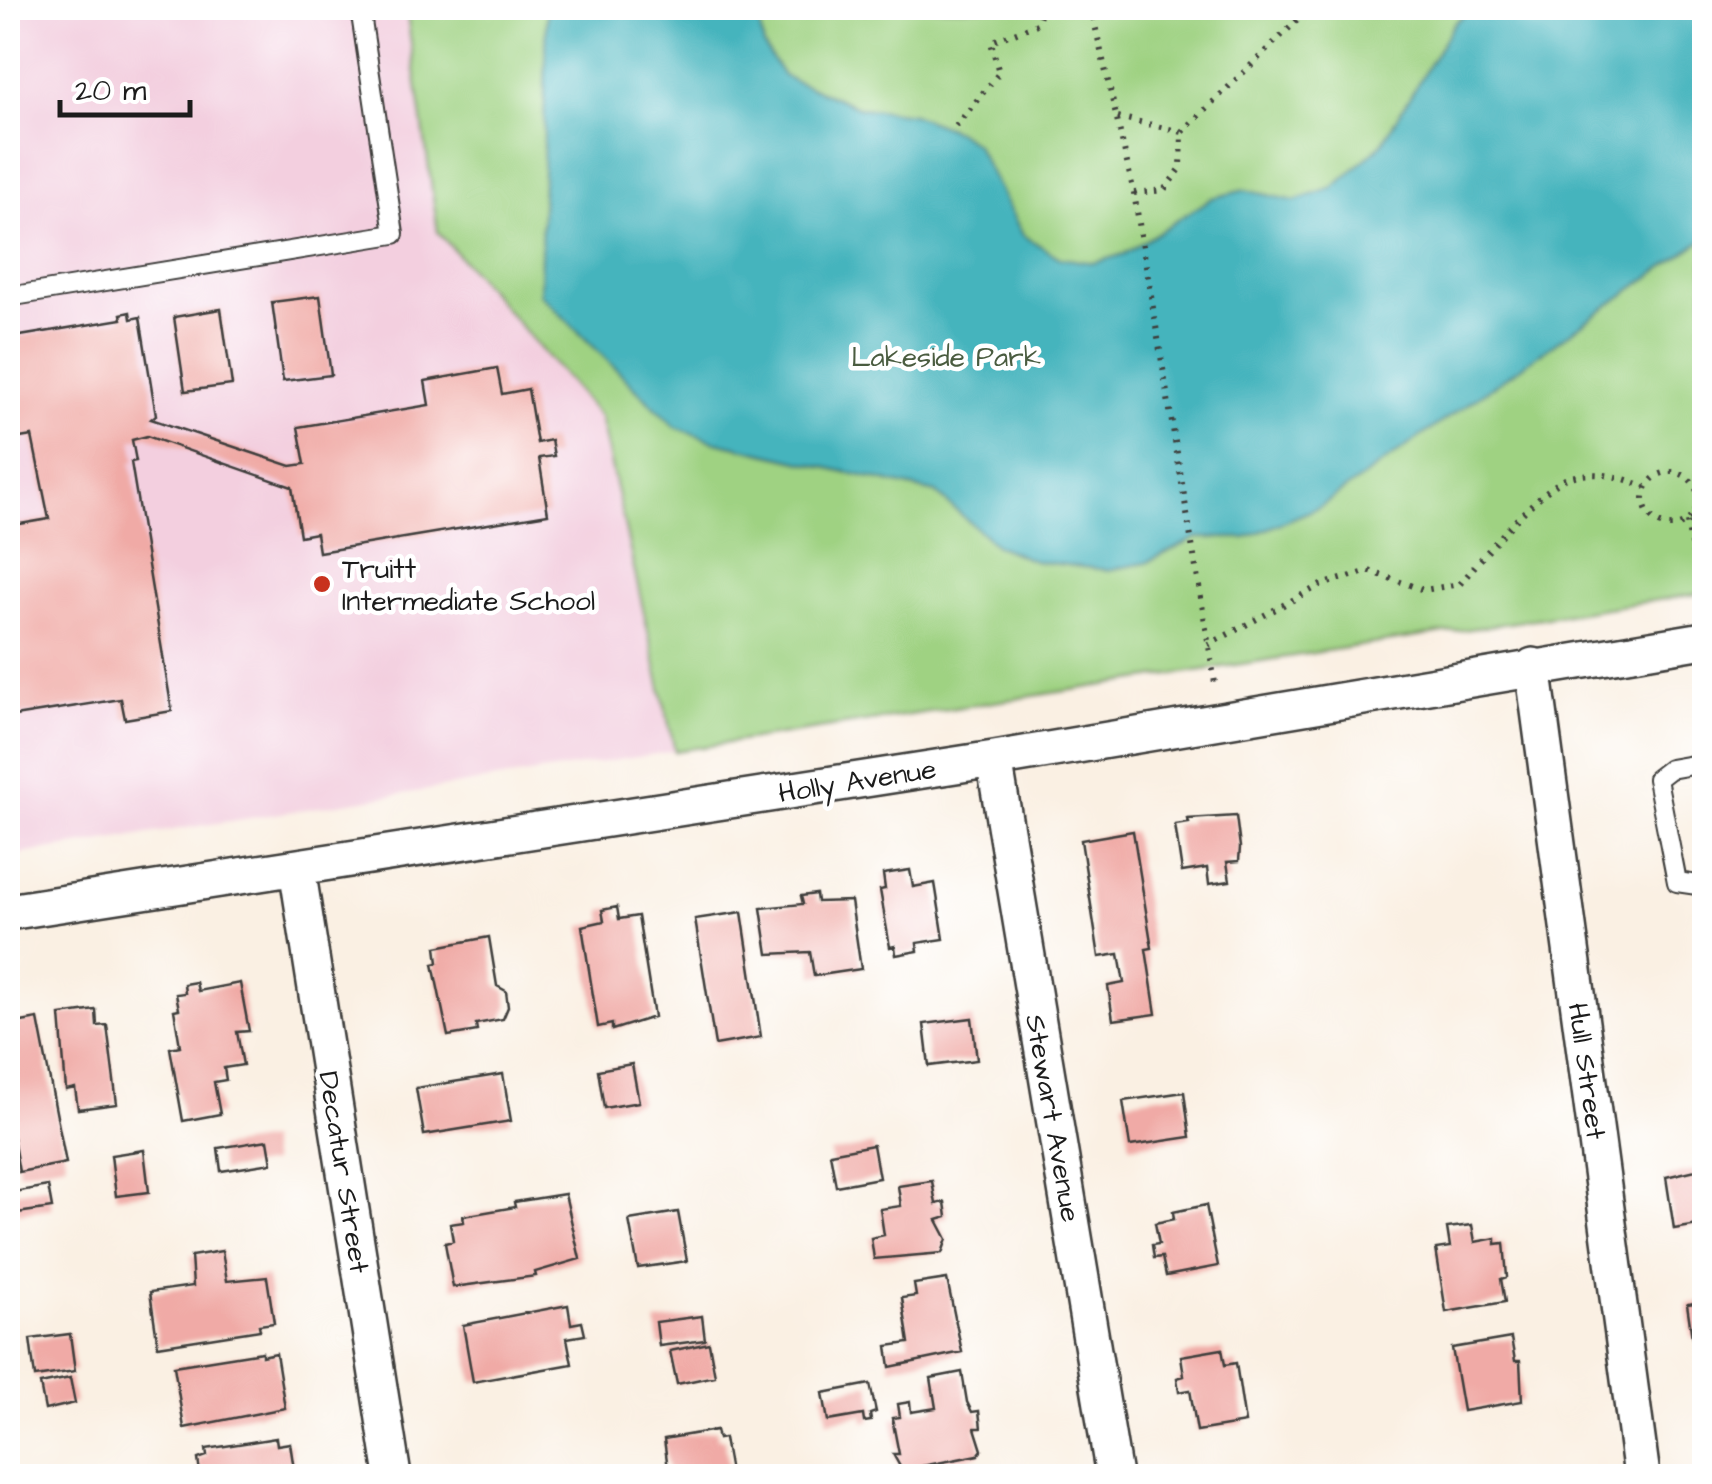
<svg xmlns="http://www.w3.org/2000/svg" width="1712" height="1484" font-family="'Architects Daughter',sans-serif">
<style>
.built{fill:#f3cfdf}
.green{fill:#9fd282;stroke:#5e774f;stroke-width:2.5}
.water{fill:#45b4bd;stroke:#30686c;stroke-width:2.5}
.building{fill:#f0aaa6}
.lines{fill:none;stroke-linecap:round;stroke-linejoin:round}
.lane-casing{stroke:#3d3c3a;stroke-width:22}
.street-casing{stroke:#3d3c3a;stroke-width:40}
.path{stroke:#3d3c3a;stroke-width:6;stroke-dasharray:2.5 8;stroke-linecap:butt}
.lane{stroke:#fff;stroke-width:18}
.street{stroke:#fff;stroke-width:35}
.poi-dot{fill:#c8321e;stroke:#fff;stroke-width:4}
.labels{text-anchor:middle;stroke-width:9;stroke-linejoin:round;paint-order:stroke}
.park-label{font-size:28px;fill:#4a5c40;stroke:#fff}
.poi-label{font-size:28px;fill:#1c1c1c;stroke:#fff;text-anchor:start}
.street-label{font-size:28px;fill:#1c1c1c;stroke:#fff}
</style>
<rect width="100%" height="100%" fill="#fff"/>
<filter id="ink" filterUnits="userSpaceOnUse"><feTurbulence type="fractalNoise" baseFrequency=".01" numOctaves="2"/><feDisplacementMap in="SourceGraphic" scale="20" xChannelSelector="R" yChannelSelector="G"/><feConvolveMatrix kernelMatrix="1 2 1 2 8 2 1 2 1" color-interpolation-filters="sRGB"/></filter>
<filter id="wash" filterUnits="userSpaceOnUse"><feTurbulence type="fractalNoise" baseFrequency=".0048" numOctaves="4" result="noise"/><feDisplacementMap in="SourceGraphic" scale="40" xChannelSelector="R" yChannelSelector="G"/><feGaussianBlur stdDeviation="2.25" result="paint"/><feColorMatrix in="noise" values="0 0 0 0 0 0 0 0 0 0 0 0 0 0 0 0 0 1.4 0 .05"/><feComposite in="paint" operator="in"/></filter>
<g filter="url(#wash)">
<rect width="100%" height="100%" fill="#faf0e3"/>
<path class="built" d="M8,8H406L438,232L600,417L675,751L8,856Z"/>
<path class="green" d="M406,8H1704V593L675,751L600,417L438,232Z"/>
<path class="water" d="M547,8H756L764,46L783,76L860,108L912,114L957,131L975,144L1023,235L1060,258L1094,263L1124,254L1212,198L1245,190L1295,201L1333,188L1381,145L1454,23L1473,8H1704V239L1320,507L1245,538H1197L1146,563L1107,570L1034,561L997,546L936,493L716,442L675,427L540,294Z"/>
<g id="blocks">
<path class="building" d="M320,296L331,375L283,381L272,302Z
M221,309L232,385L185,391L174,317Z
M130,312L131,319L140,317L156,415L151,419L291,466L305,464L298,427L429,405L425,381L497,368L502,394L528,389L537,443L551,440L554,456L539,458L548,514L319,552L316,533L300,536L292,487L147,436L132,440L136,461L131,462L172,711L125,719L121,699L8,717V526L49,519L32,436L8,440V330H12L14,337L122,319L121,314Z
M1236,816L1240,847L1239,861L1227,862L1230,881L1209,884L1207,868L1182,872L1175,825L1189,823L1188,819Z
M1133,831L1152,948L1146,949L1156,1014L1113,1020L1108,986L1124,983L1119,954L1099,957L1081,840Z
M910,870L913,887L935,883L944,939L917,943L918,951L896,955L895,946L890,947L880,890L885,889L883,874Z
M816,894L817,902L851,901L861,969L814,976L810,952L768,954L761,908L803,904L801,896Z
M617,907L619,919L638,916L654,1017L612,1030V1024L598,1027L582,926L604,921L602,910Z
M742,912L761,1037L715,1045L695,919Z
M489,937L497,986L506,991L508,1007L503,1019L476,1024L477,1031L448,1036L433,964L438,963L436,947Z
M196,982L198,991L240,983L249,1031L237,1032L243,1065L224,1068L226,1080L214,1082L220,1114L183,1121L170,1048L180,1046L174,1010L179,1009L176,994L185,993L184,984Z
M96,1010L97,1026L107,1025L117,1104L78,1109L75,1088L66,1090L60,1015Z
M14,1014L16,1023L38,1019L66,1163L19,1172L8,1109V1015Z
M972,1018L977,1060L929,1066L924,1024Z
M632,1064L639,1102L604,1108L598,1070Z
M503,1074L511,1121L424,1135L416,1088Z
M1184,1092L1190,1137L1130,1146L1123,1101Z
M268,1140L272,1163L221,1171L218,1148Z
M873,1145L879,1178L836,1186L830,1153Z
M144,1150L149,1192L116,1196L111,1155Z
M1704,1168V1224L1674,1229L1666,1177Z
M932,1181L936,1204L945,1202L947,1217L937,1220L947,1239L942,1253L874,1259L871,1238L884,1235L880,1209L901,1206L898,1186Z
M48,1186L52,1208L17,1213L14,1192Z
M565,1194L580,1259L535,1272L536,1276L453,1287L445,1243L453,1241L450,1224L464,1222L463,1216L515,1207L514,1202Z
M1206,1205L1218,1266L1166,1276L1162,1257L1154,1258L1152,1245L1159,1244L1155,1223L1174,1219L1173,1212Z
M678,1212L687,1261L638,1268L629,1220Z
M1472,1225L1475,1242L1496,1238V1244L1504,1243L1507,1277L1501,1279L1505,1302L1446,1312L1436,1249L1450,1247L1447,1228Z
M222,1251L227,1281L267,1277L274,1323L259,1325L260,1330L158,1346L150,1292L193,1286L191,1256Z
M947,1279L962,1352L890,1367L887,1346L909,1343L902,1298L916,1296L914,1284Z
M1704,1302V1336L1692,1338L1687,1304Z
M568,1305L571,1324L582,1322L585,1335L567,1338L572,1364L473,1382L463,1325Z
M702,1316L705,1340L659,1346L656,1322Z
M70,1334L75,1371L35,1377L30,1339Z
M1511,1338L1515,1361H1520L1522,1401L1463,1411L1452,1348Z
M709,1343L715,1376L677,1384L670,1351Z
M1222,1349L1225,1365L1236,1363L1245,1423L1197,1431L1190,1390L1179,1392L1177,1378L1184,1376L1181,1356Z
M262,1352V1356L276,1353L285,1408L184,1428L174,1366Z
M962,1372L967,1402L972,1412L979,1411L981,1428H975L982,1450L978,1455L902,1470L893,1454H899L892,1418L900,1417L898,1404L910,1402L911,1412L936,1408L931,1378Z
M70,1378L75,1403L45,1410L40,1384Z
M870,1384L876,1412L870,1414L871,1421L864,1422L863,1415L828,1421L823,1393Z
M716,1430L718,1439L724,1438L730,1472H722L723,1476H669L664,1439Z
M276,1438L277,1445L290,1443L295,1476H192L200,1473L198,1459L207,1456L206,1449Z
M984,1467L986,1473L1000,1470L1001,1476H942Z"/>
</g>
</g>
<g filter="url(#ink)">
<use href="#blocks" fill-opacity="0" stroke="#3d3c3a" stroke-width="2.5"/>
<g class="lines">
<g class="lane-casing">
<path id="lane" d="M8,297L394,234L360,8
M1704,763L1670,769L1657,779L1677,882L1704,886"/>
</g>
<g class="street-casing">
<path id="street" d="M1533,666L1642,1476
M994,759L1114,1476
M297,868L393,1476
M8,912L994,759L1704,640"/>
</g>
<path class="path" d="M1091,8L1134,193L1215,683
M1118,117L1182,132
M956,126L999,73L991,42L1037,24L1042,8
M1134,193L1164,190L1181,168L1182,132L1310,8
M1644 499a27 27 0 1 1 54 0a27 27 0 1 1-54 0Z
M1687,522L1702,604
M1208,645L1321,585L1369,571L1424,590L1460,584C1481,559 1542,484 1571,477C1598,470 1621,477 1646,487"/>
<use href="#lane" class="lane"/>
<use href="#street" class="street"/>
</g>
</g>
<circle class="poi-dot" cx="322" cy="584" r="10"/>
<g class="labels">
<g class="park-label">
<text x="946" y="366">Lakeside Park</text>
</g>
<g class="poi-label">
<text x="342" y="578">Truitt<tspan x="342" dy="32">Intermediate School</tspan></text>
</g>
<g class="street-label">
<text transform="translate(857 780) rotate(-9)" y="10">Holly Avenue</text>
<text transform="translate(1588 1071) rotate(82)" y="10">Hull Street</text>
<text transform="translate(1054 1118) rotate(80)" y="10">Stewart Avenue</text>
<text transform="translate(345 1172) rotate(81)" y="10">Decatur Street</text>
</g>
</g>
<rect width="1712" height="1484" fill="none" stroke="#fff" stroke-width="40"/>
<path d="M60 100v15h130v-15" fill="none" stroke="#1c1c1c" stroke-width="5"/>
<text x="75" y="100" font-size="30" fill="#1c1c1c" stroke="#ffffff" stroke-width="8" paint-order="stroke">20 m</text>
</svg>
